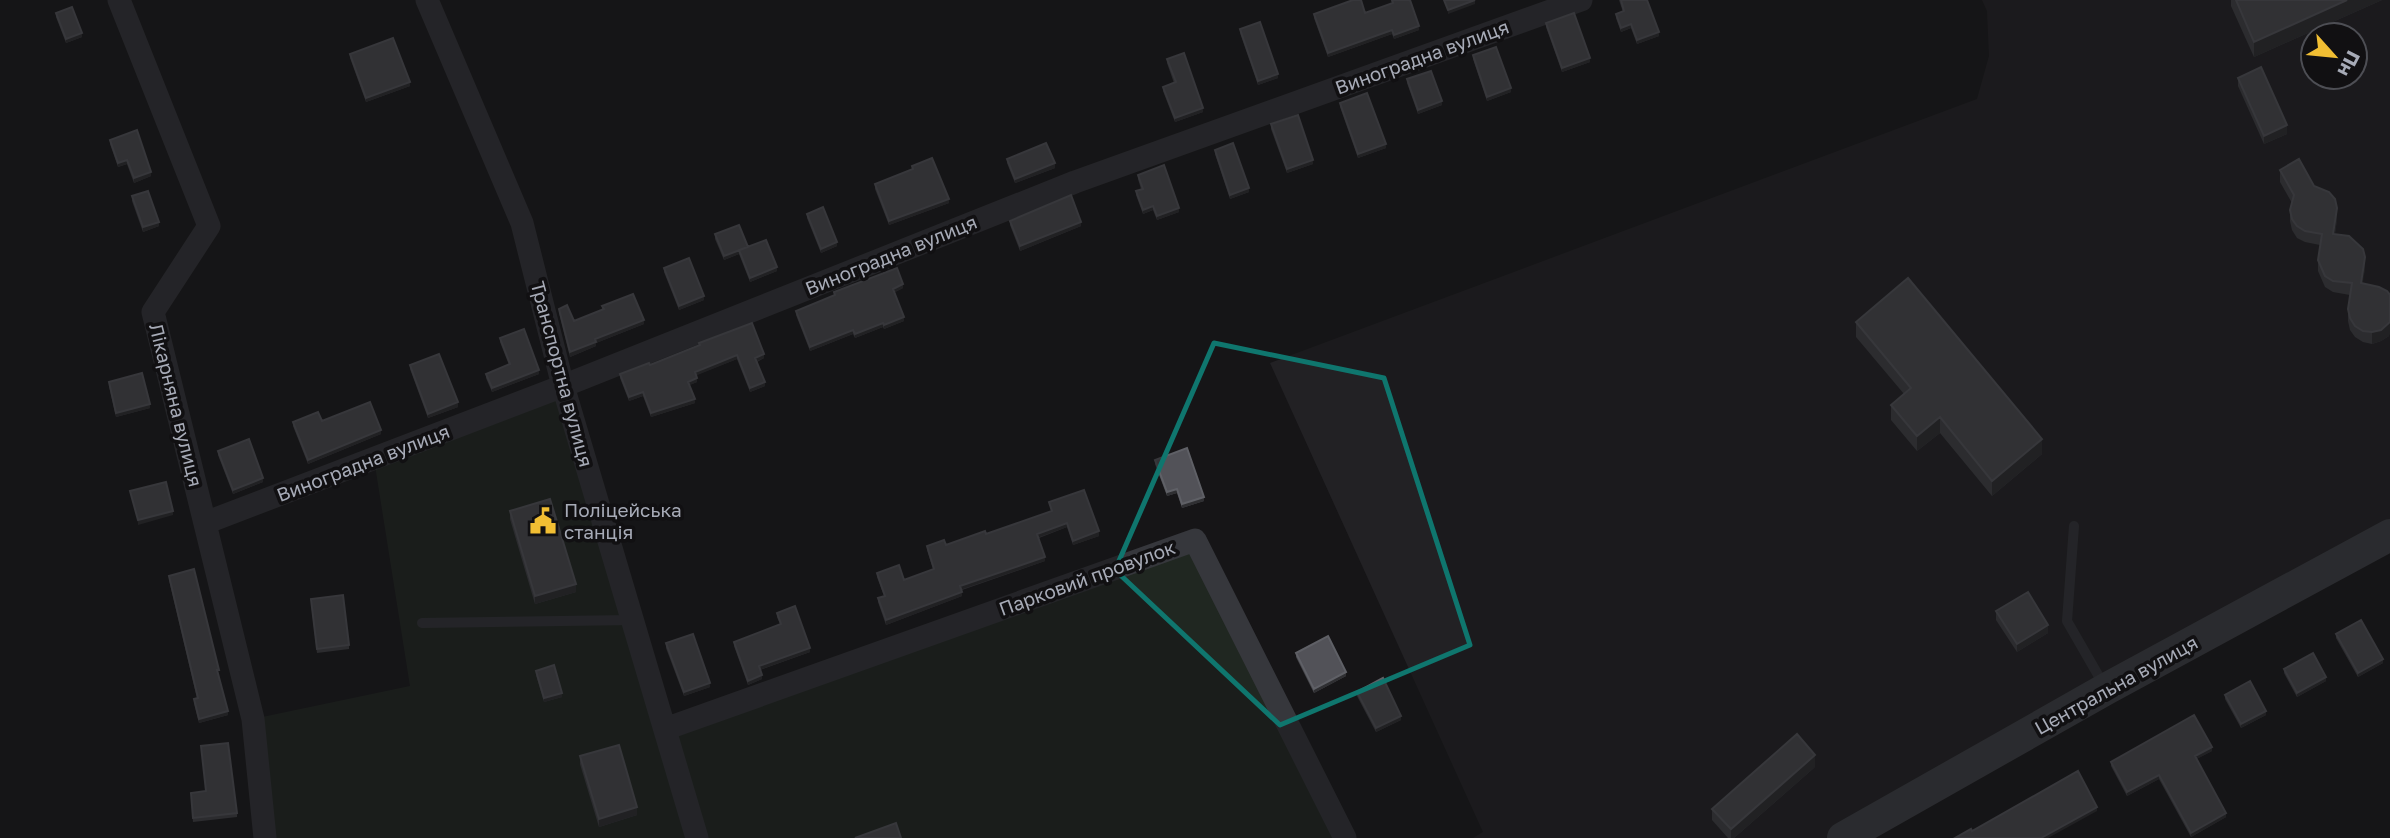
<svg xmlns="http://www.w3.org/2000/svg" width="2390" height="838" font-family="'Golos Text',sans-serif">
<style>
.built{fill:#222124;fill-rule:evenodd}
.green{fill:#202721}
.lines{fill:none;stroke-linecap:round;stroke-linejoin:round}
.lane{stroke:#36373c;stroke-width:10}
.street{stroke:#36373c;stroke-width:23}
.secondary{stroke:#44464c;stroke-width:32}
.wall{fill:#47474c}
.shaded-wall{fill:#2f2f32}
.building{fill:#525258;stroke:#5f6066;stroke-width:2}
.marked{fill:none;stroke:#0f766e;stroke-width:5;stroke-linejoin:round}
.labels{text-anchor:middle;stroke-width:7;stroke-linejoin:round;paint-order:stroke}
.street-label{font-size:19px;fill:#a7abb7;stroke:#111012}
.poi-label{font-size:19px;fill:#a7abb7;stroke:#111012;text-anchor:start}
</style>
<rect width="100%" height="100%" fill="#161517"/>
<path class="built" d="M1982,0H2390V535L1843,838H1473L1483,832L1270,363L1977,99L1989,56L1987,11ZM2313,35H2355V77H2313Z"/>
<path class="green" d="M563,386L665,729L1195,540L1345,838H265L253,719L410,686L374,459Z"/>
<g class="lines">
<path class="lane" d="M2074,526L2067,621L2105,687
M422,623L633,620"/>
<path class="street" d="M119,0L209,226L153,312L253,719L265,838
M427,0L522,223L563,386L697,838
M205,523L563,386L1075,182L1581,0
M665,729L1195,540L1345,838"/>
<path class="secondary" d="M1843,838L2106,689L2390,535"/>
</g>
<path class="wall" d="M1391,0H1410L1419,30L1394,39L1392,34L1328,57L1314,18V14L1365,13L1392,3Z
M1619,0H1647L1659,36L1637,44L1631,28L1621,32L1616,18V14L1623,12Z
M2231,0H2382L2254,57L2231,6Z
M56,13L82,37L66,43L56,17Z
M1546,23L1590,62L1562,72L1546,27Z
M1240,29L1278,78L1258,85L1240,33Z
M350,54L410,86L366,102L350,58Z
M1473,55L1511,92L1487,101L1473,59Z
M1167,59L1203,112L1175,122L1163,91V87L1174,83L1167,63Z
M2238,78L2287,134L2264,144L2238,86Z
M1407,79L1442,105L1418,114L1407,83Z
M1340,103L1386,148L1358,158L1340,107Z
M1271,124L1313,164L1287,173L1271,129Z
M110,140L151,176L134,183L127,164L118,167L110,144Z
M1215,150L1249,192L1230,199L1215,154Z
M1007,159L1055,168L1015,183L1007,163Z
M912,166L949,203L889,225L875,189V184L912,169Z
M2280,170L2314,186L2337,219L2335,234L2365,269L2362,283L2389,336L2381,341L2372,344L2363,342L2355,337L2350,330L2348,321V309L2350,295L2333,292L2325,287L2318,271V260L2320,245L2305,242L2297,238L2292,230L2290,221V210L2292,203L2280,182Z
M1138,175L1179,212L1157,220L1153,210L1143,214L1136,195V191L1141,189L1138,179Z
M132,196L159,226L143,232L132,201Z
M807,214L837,246L821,253L807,218Z
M1010,221L1081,226L1020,251L1010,225Z
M715,234L748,247L777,271L750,282L739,254L724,260L715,239Z
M664,268L704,300L679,310L664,272Z
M903,288L895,292L904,321L884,329L883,327L855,338L853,334L810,351L796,315V311L834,295V292Z
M602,306L644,324L596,343V346L570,357L559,313V309L574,321L602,310Z
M1856,322L2042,454L1992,496L1940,433L1917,451L1891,420V405L1904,394L1856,337Z
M500,338L539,374L492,392L486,378V374L509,365L500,342Z
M699,343L764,358L757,362L765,386L750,392L737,359L696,375L697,382L689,385L695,403L651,417L643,396L629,401L620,378V374L650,365L699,345Z
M410,365L458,407L428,418L410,369Z
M109,382L150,408L116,417L109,386Z
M322,421L381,434L308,464L293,426V422Z
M218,451L263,482L233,494L218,455Z
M1155,460L1204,501L1182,508L1177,493L1167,496L1155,464Z
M1049,502L1099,536L1073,545L1067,527L1039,538L1045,561L962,590V596L886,625L878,602V598L884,596L877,577V573L904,580L933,569L927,550V546L946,545L986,534L1051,511Z
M510,511L576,592L535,604L510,519Z
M169,576L219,674H218L228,715L199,723L194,703V699L197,698L169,580Z
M311,603L349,645V649L317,653Z
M1996,611L2048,633L2017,652L1996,620Z
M777,613L810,652L760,670L762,679L748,685L734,646V642L780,624L777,617Z
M2336,634L2383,663L2358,677L2336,638Z
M666,643L710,687L684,696L666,648Z
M1296,653L1346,676L1314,693L1296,657Z
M2284,669L2326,681L2297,697L2284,673Z
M536,671L562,697L544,702L536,675Z
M1357,692L1401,720L1376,732L1357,696Z
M2225,695L2266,715L2241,728L2225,699Z
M2212,751L2196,759L2226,817L2191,837L2159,779L2127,796L2111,766V762Z
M580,756L637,815L599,827L580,764Z
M1815,767L1734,838H1728L1712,820V809Z
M206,791L237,813V817L193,822L191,797Z"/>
<path class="shaded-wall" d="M1475,0V4L1448,14V10Z
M2347,0H2382L2254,57V42Z
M1631,24V28L1621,32V28Z
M1419,26V30L1394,39V35Z
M1392,30V34L1328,57V53Z
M1659,32V36L1637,44V40Z
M82,33V37L66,43V39Z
M1590,58V62L1562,72V68Z
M1278,74V78L1258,85V81Z
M410,82V86L366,102V98Z
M1511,88V92L1487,101V97Z
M1442,101V105L1418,114V110Z
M1203,108V112L1175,122V118Z
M2287,125V134L2264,144V136Z
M1386,144V148L1358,158V154Z
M127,160V164L118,167V163Z
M1313,160V164L1287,173V169Z
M1055,163V168L1015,183V179Z
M151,172V176L134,183V178Z
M1249,188V192L1230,199V195Z
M949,199V203L889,225V221Z
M1153,206V210L1143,214V210Z
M1179,208V212L1157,220V216Z
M2337,208V219L2333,246V234Z
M159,222V226L143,232V227Z
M1081,222V226L1020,251V246Z
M837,242V246L821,253V249Z
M748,247L739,250V254L724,260V256Z
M2365,257V269L2361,295V283Z
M777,267V271L750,282V278Z
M903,284V288L893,293V289Z
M704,296V300L679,310V306Z
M904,317V321L884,329V325Z
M644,320V324L596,343V346L570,357V352L595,339Z
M2390,322V334L2389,336L2381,341L2372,344V332Z
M883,323V327L855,338V334Z
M853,330V334L810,351V347Z
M764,354V358L755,362V358Z
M737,355V359L695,376V372Z
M539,370V374L492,392V388Z
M697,378V382L688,386V382Z
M765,382V386L750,392V388Z
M643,392V396L629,401V397Z
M695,399V403L651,417V413Z
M458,402V407L428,418V414Z
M150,404V408L116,417V413Z
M1940,417V433L1917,451V436Z
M381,430V434L308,464V460Z
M2042,439V454L1992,496V481Z
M263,478V482L233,494V490Z
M1177,489V493L1167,496V492Z
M1204,497V501L1182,508V504Z
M173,511V515L138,525V520Z
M1067,523V527L1037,538V534Z
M1099,531V536L1073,545V541Z
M1045,557V561L960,590V586Z
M576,584V592L535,604V596Z
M962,592V596L886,625V620Z
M2048,625V633L2017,652V644Z
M810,648V652L759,670V666Z
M2383,659V663L2358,677V673Z
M1346,672V676L1314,693V689Z
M762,675V679L748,685V681Z
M2326,677V681L2297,697V693Z
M710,683V687L684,696V692Z
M562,693V697L544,702V698Z
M228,711V715L199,723V719Z
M2266,711V715L2241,728V724Z
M1401,716V720L1376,732V728Z
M2212,747V751L2195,760V756Z
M1815,755V767L1734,838H1731V829Z
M2159,775V779L2127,796V792Z
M637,807V815L599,827V819Z
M2097,807V811L2048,838H2041Z
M2226,813V817L2191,837V833Z"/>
<path class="building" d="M1353,0H1361L1365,13L1393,3L1392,0H1410L1419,26L1394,35L1392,30L1328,53L1314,14Z
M1444,0H1475L1448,10Z
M1621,0H1647L1659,32L1637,40L1631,24L1621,28L1616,14L1624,11Z
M2236,0H2347L2254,42Z
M72,7L82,33L66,39L56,13Z
M1574,13L1590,58L1562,68L1546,23Z
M1260,22L1278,74L1258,81L1240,29Z
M393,38L410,82L366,98L350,54Z
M1496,47L1511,88L1487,97L1473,55Z
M1184,53L1203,108L1175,118L1163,87L1176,82L1167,59Z
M2261,67L2287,125L2264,136L2238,78Z
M1431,71L1442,101L1418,110L1407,79Z
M1367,93L1386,144L1358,154L1340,103Z
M1298,115L1313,160L1287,169L1271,124Z
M137,130L151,172L134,178L127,160L118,163L110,140Z
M1046,143L1055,163L1015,179L1007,159Z
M1233,143L1249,188L1230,195L1215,150Z
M932,158L949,199L889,221L875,184L913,169L912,166Z
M2299,159L2314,186L2329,192L2335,199L2337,208L2333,234L2349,236L2363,249L2365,257L2361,283L2379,287L2387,291L2390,295V322L2381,330L2372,332L2363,331L2355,326L2350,318L2348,309L2352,283L2333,281L2325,276L2318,260L2322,234L2305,231L2297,226L2292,219L2290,210L2294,195L2280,170Z
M1164,165L1179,208L1157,216L1153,206L1143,210L1136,191L1143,189L1138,175Z
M148,191L159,222L143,227L132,196Z
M1071,195L1081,222L1020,246L1010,221Z
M823,207L837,242L821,249L807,214Z
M739,225L748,247L724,256L715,234Z
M766,240L777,267L750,278L739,250Z
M689,258L704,296L679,306L664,268Z
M897,268L903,284L893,289L904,317L884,325L883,323L855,334L853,330L810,347L796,311L835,295L834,292Z
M1908,278L2042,439L1992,481L1940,417L1917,436L1891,405L1911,388L1856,322Z
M633,294L644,320L595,339L596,342L570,352L559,309L567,305L574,321L604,309L602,306Z
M752,323L764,354L755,358L765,382L750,388L737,355L695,372L697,378L688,382L695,399L651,413L643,392L629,397L620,374L649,363L650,365L700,345L699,343Z
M524,329L539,370L492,388L486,374L510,364L500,338Z
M439,354L458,402L428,414L410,365Z
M142,373L150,404L116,413L109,382Z
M370,402L381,430L308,460L293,422L318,412L322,421Z
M249,439L263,478L233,490L218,451Z
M1187,448L1204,497L1182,504L1177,489L1167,492L1155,460Z
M166,482L173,511L138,520L130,491Z
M1084,490L1099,531L1073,541L1067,523L1037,534L1045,557L960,586L962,592L886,620L878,598L885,596L877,573L899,565L904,580L934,569L927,546L944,540L946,545L985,531L986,534L1052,511L1049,502Z
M550,499L576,584L535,596L510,511Z
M194,569L219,670H217L228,711L199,719L194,699L198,698L169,576Z
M2028,592L2048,625L2017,644L1996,611Z
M343,595L349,645L317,649L311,599Z
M795,606L810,648L759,666L762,675L748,681L734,642L781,624L777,613Z
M2361,620L2383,659L2358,673L2336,634Z
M693,634L710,683L684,692L666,643Z
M1328,636L1346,672L1314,689L1296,653Z
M2313,653L2326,677L2297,693L2284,669Z
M554,665L562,693L544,698L536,671Z
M1383,678L1401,716L1376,728L1357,692Z
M2250,681L2266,711L2241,724L2225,695Z
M2194,715L2212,747L2195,756L2226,813L2191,833L2159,775L2127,792L2111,762Z
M1797,734L1815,755L1731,829L1712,809Z
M228,743L237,813L193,818L191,793L206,791L201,746Z
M619,745L637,807L599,819L580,756Z
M2078,771L2097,807L2041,838H1955L1971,829L1972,831Z
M896,823L901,838H855Z"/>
<path d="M0 0H2390V838H0ZM1214,343L1384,378L1470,645L1280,725L1115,570Z" fill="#161517" fill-opacity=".55" fill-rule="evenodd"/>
<path class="marked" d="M1214,343L1384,378L1470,645L1280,725L1115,570Z"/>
<defs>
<g id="civic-bare" transform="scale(2.1)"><path d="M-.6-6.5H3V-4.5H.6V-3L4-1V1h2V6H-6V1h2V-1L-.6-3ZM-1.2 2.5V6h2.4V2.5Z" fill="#f1be33" stroke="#111012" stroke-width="2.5" paint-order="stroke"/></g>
</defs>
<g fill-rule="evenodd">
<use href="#civic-bare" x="543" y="521"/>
</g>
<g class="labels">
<g class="street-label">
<text transform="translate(1422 57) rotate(-20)" y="7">Виноградна вулиця</text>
<text transform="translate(891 255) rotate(-22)" y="7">Виноградна вулиця</text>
<text transform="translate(562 374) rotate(75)" y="7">Транспортна вулиця</text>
<text transform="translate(176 405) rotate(76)" y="7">Лікарняна вулиця</text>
<text transform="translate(363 463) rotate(-21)" y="7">Виноградна вулиця</text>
<text transform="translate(1087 578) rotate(-20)" y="7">Парковий провулок</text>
<text transform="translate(2116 685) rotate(-29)" y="7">Центральна вулиця</text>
</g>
<g class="poi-label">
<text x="564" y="517">Поліцейська<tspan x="564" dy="22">станція</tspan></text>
</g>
</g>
<g transform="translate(2334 56) rotate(117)"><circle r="33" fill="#111012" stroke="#4d4e54" stroke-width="2"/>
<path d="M0-5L12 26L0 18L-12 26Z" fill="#f1be33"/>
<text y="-10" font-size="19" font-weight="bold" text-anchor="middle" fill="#a7abb7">Пн</text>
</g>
</svg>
